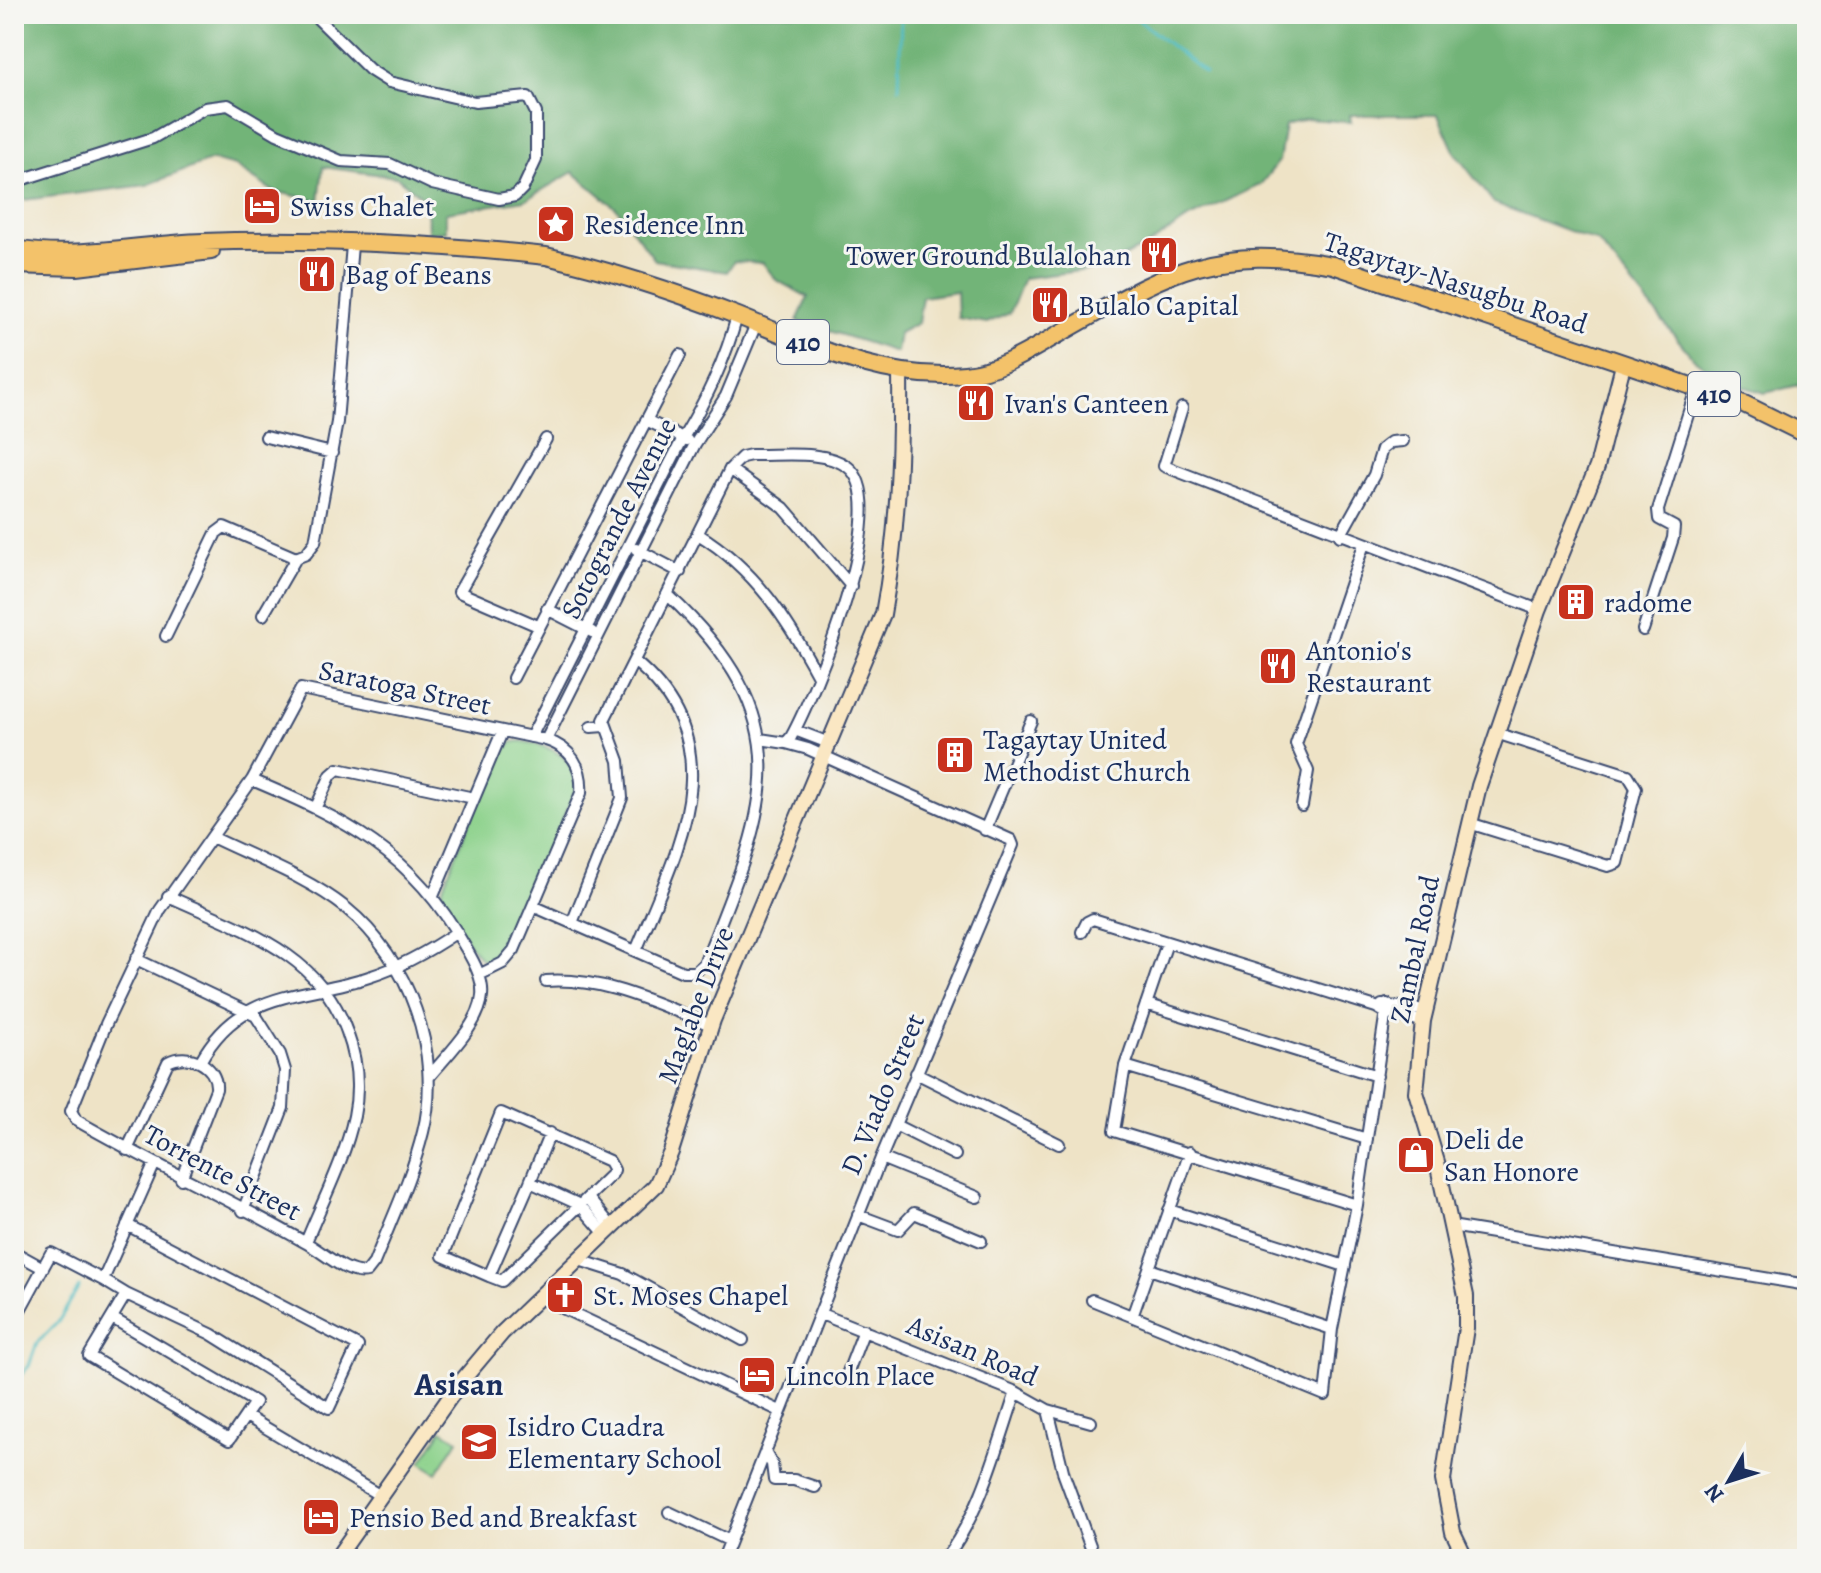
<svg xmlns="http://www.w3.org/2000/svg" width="1821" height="1573" font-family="Alegreya,serif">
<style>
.green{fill:#8dd28c;stroke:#548075;stroke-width:2}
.forest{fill:#72b478;stroke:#46726b;stroke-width:2}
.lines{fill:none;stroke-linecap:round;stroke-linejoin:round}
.stream{stroke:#4bbac0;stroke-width:3}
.street-casing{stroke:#3b4a6e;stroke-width:14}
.secondary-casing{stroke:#3b4a6e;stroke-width:18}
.primary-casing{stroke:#3b4a6e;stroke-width:20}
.street{stroke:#fff;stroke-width:10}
.secondary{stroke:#fae7c3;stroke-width:14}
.primary{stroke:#f3c26a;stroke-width:16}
.labels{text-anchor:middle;stroke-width:6;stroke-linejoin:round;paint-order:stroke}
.shield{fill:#f6f6f2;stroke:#5d6b8a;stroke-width:2}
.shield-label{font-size:26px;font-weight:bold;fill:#1b2f5e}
.poi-label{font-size:28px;fill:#1b2f5e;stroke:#f6f6f2;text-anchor:start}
.street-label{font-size:28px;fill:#1b2f5e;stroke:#f6f6f2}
.quarter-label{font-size:32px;font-weight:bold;fill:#1b2f5e;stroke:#f6f6f2}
</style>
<rect width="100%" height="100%" fill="#f6f6f2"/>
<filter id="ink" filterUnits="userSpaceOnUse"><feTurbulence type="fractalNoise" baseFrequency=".0125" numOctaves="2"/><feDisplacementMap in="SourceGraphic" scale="16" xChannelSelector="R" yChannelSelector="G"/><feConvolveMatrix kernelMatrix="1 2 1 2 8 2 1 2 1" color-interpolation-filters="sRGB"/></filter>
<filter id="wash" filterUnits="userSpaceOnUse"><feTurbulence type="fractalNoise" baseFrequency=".006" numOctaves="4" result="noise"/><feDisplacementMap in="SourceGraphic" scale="32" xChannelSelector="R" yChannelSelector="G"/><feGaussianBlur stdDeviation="1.8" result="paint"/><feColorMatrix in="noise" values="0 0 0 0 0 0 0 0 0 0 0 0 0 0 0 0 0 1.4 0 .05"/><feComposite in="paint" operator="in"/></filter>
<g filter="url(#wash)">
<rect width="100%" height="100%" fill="#eee3c6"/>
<path class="green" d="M521,741C550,746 575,755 576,788L508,949L498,960L486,962C474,956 442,905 441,891L499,752L513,742Z
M442,1430L458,1440L437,1473L421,1463Z"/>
<path class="forest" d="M14,14H1807V412L1799,385L1765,393L1725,381L1693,358L1598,242L1494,203L1455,153L1438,115H1350L1351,122L1307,119L1285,125L1279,161L1260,185L1189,218L1145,247L1095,269L1024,278L1010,313L987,323L958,318L957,292L922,297L918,323L899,333L896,352L797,321L808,297L776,280L763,263L734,261L727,272L655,260L617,209L573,172L525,200L446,212V231L428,233L427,201L397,177L323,167L319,201L273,191L235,166L212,160L147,185L14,201Z"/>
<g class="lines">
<path class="stream" d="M1131,14L1205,73
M899,88L901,14
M14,1383L29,1366L37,1343L58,1322L79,1287"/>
</g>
</g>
<g filter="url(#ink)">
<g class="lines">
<g class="street-casing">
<path id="street" d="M14,182L153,138L205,108L228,105L277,134L341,161L390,164L432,184L499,199L515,196L523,188L536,160V113L528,97L475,102L389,82L370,70L313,14
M1182,408L1164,466L1539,610
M646,420L687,440
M266,437L332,453
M730,469L784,508L851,586
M698,534C755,569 787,619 818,676
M1340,536L1374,475L1382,449L1391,442L1403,441
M636,549L680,572
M547,609L592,632
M263,615L296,558
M538,626L459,592L546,439
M1643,630L1673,538L1674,527L1659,519L1658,510L1696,389
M166,636L216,533L224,527L296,558L306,554L315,542L337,422L352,245
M634,661C738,746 676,852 636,951
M513,678L680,355
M591,727L604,726
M795,730L829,743
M531,737L683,438C707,398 725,361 737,316
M546,740L695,444L726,396L756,324
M252,780C345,819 413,853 464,945C472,959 484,978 482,996C480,1024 446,1056 429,1077
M1302,806L1308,771L1296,744L1364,544
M316,807L331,775L338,769L474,798
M1469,823L1608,866L1617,863L1636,788L1628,775L1496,733
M985,830L1031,721
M212,837C257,859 307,877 346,908C409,959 443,1053 423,1132C412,1177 391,1220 374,1263L367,1272C348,1276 324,1253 308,1244C232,1200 152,1164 76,1120L71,1111L106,1024L160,910L252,780L301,689L546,740C571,748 583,767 581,793L514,950L503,963L479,975
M168,896C238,928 320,952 347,1032C357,1059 360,1087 354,1116C345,1159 322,1202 306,1242
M433,896L502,732
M533,906L683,972H695L704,964C766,810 807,724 668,595
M572,923L622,798L619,761L604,720L730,469L742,457L751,455C779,456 824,449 848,467C895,503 815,693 791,737L786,743L760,739
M1082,932L1087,922L1093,919L1376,1007L1386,1013L1423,1021
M1167,943L1125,1066L1114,1131L1357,1205
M136,959L256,1016L280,1054L285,1070L283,1108L243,1211
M546,981C605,977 657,1004 711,1025
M1146,1004L1377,1076
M1382,1005L1426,1010
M200,1062C240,989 300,999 369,977C401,967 429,951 457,932
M1125,1066L1367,1139
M916,1073L1059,1144
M895,1125L955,1155
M127,1150L168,1062C187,1051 218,1065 216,1089L181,1179
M881,1158L977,1197
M530,1182L550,1133
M588,1198L613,1228
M1169,1210L1345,1266
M858,1215L898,1230L914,1213L981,1241
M1451,1226L1807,1285
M14,1252L43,1268
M579,1260L623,1274L743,1340
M1149,1269L1332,1329
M489,1276L502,1281L580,1205L612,1174L614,1170L609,1161L501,1113L443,1256L489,1276L530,1182L580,1205L606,1235
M126,1294L103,1280L154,1165
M539,1297L780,1411
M1092,1300L1325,1395L1332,1329L1357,1205L1387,1004
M821,1314L1016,1392L1048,1410L1064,1475L1095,1559
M1133,1314L1190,1152
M112,1318L255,1402L229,1440L89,1356L126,1294L211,1334L329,1408L358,1346L127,1225
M14,1321L51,1253L103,1280
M848,1372L864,1330
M1048,1410L1091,1422
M246,1416L379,1495
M766,1454L772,1464L774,1480H794L815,1487
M669,1512L730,1541
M723,1559L881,1158L1013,845L1011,840L808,749L786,743
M945,1559C981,1512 997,1448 1016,1392"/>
</g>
<g class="secondary-casing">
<path id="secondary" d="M336,1559L460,1383L502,1333L656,1185L671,1152L713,1020L883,614C898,533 901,454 900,372
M1466,1559L1453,1532L1443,1480L1466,1328V1296L1437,1162L1416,1092L1423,1021L1479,786L1539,610L1597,467L1623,365"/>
</g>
<g class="primary-casing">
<path id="primary" d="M14,249C77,260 140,244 203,242C312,238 438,244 546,256C611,271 676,292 738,316C810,345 885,382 965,374C1001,370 1029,351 1059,334C1164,275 1209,242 1333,265L1744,404L1807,435
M14,265L77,267L211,251"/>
</g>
<use href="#street" class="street"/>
<use href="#secondary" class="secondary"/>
<use href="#primary" class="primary"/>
</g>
</g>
<defs>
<g id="hotel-square" transform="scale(2)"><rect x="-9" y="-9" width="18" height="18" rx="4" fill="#c8321e" stroke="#f6f6f2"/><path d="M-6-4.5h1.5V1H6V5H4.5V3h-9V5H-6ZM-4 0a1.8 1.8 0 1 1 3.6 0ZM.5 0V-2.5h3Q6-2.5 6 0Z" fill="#fff"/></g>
<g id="sight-square" transform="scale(2)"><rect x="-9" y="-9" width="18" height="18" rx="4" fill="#c8321e" stroke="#f6f6f2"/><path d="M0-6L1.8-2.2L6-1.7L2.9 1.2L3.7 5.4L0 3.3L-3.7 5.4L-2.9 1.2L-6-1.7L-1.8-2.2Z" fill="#fff"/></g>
<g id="restaurant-square" transform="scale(2)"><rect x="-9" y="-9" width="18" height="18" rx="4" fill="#c8321e" stroke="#f6f6f2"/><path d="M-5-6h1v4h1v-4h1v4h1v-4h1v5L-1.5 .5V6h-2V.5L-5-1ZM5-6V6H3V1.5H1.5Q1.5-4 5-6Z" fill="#fff"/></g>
<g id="building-square" transform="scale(2)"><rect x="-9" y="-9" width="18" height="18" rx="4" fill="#c8321e" stroke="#f6f6f2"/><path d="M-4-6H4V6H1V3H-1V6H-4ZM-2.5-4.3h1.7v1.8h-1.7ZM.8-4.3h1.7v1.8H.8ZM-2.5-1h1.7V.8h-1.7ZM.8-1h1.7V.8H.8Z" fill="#fff"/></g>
<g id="shop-square" transform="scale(2)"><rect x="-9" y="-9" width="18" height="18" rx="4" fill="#c8321e" stroke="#f6f6f2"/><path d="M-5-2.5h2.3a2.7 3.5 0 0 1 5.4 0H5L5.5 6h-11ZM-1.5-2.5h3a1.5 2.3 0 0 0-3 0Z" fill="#fff"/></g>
<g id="church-square" transform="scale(2)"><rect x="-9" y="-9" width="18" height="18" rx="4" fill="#c8321e" stroke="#f6f6f2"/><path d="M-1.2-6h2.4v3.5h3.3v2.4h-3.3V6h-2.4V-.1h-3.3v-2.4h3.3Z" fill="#fff"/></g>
<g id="school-square" transform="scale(2)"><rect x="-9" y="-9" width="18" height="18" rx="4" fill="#c8321e" stroke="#f6f6f2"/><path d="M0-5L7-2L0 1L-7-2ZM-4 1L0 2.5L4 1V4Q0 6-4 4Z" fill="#fff"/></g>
</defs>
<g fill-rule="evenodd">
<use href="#hotel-square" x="262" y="206"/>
<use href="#sight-square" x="556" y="224"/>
<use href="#restaurant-square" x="1159" y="255"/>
<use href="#restaurant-square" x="317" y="274"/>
<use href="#restaurant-square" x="1050" y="305"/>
<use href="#restaurant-square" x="976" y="403"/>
<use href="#building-square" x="1576" y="602"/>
<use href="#restaurant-square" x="1278" y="666"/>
<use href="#building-square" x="955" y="755"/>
<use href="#shop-square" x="1416" y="1155"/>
<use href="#church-square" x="565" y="1295"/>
<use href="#hotel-square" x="757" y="1375"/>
<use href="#school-square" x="479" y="1442"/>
<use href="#hotel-square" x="321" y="1517"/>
</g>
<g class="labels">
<g class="shield">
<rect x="777" y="320" width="52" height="44" rx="6"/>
<rect x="1688" y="372" width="52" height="44" rx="6"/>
</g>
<g class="shield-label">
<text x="803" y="351">410</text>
<text x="1714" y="403">410</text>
</g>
<g class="poi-label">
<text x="290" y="216">Swiss Chalet</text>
<text x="584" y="234">Residence Inn</text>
<text x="1131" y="265" text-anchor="end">Tower Ground Bulalohan</text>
<text x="345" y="284">Bag of Beans</text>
<text x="1078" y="315">Bulalo Capital</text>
<text x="1004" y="413">Ivan's Canteen</text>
<text x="1604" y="612">radome</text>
<text x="1306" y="660">Antonio's<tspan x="1306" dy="32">Restaurant</tspan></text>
<text x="983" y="749">Tagaytay United<tspan x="983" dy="32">Methodist Church</tspan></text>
<text x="1444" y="1149">Deli de<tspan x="1444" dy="32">San Honore</tspan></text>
<text x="593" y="1305">St. Moses Chapel</text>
<text x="785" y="1385">Lincoln Place</text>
<text x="507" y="1436">Isidro Cuadra<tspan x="507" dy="32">Elementary School</tspan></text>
<text x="349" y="1527">Pensio Bed and Breakfast</text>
</g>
<g class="street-label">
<text transform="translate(1456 282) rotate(18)" y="10">Tagaytay-Nasugbu Road</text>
<text transform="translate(618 518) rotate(-63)" y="10">Sotogrande Avenue</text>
<text transform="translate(405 687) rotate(12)" y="10">Saratoga Street</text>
<text transform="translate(1414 949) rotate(-78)" y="10">Zambal Road</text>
<text transform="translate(695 1005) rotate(-69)" y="10">Maglabe Drive</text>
<text transform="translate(882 1094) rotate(-67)" y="10">D. Viado Street</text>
<text transform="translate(223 1172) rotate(28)" y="10">Torrente Street</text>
<text transform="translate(973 1350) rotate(23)" y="10">Asisan Road</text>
</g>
<g class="quarter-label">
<text x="459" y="1395">Asisan</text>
</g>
</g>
<rect width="1821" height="1573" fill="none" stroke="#f6f6f2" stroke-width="48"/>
<g transform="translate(1729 1481) rotate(231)" stroke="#f6f6f2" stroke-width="6" paint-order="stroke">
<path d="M0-6L14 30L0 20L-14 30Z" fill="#1b2f5e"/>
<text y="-12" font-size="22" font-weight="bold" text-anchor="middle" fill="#1b2f5e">N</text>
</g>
</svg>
